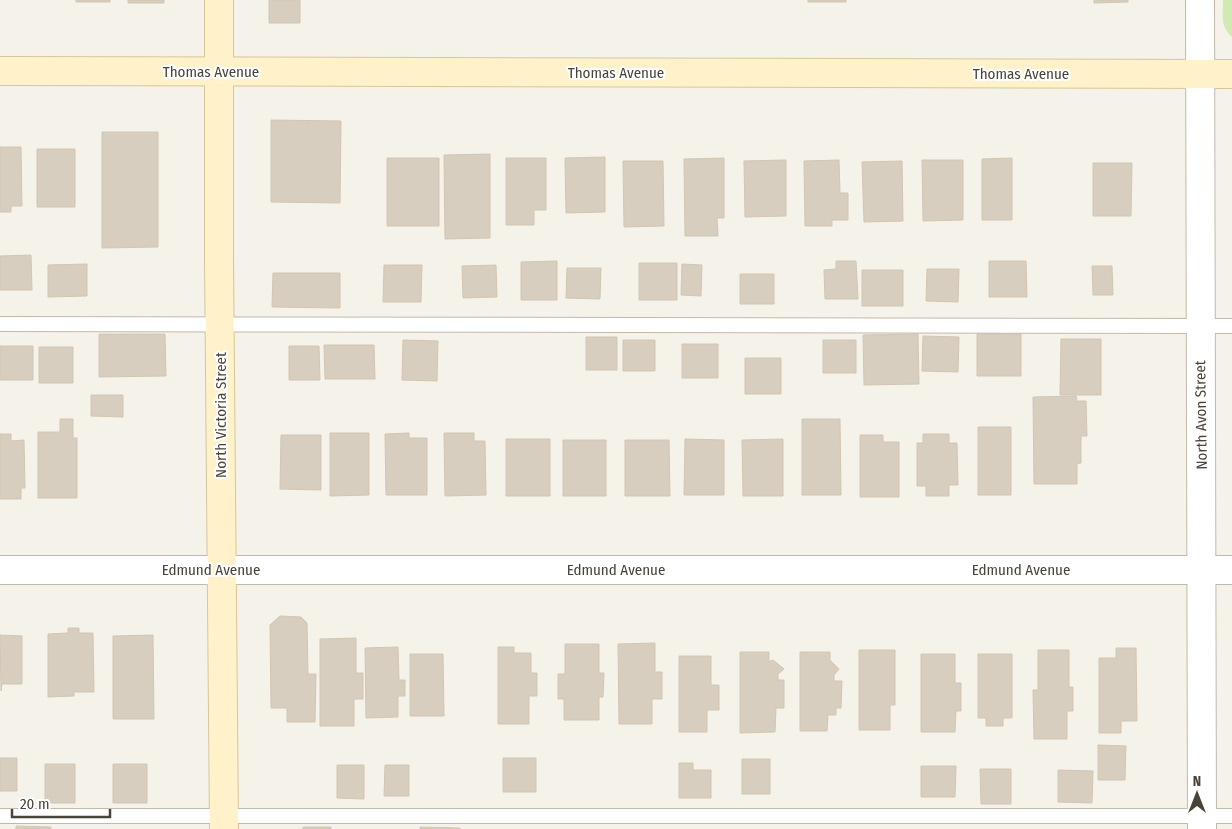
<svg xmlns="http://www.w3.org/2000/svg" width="1232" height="829" font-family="'Fira Sans Condensed',sans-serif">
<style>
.green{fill:#d1eab3}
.building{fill:#d7cebf;stroke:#d2c6b2}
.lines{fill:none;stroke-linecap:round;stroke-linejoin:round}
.lane-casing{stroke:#c1baac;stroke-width:16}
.street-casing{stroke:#c1baac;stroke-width:30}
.secondary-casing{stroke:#d6c699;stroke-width:30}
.lane{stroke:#fff;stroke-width:14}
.street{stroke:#fff;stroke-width:28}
.secondary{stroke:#fff2ca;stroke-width:28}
.labels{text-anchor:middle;stroke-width:4;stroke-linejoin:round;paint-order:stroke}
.street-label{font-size:15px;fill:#4a4338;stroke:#fff}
</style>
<rect width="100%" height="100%" fill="#f5f2ea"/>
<path class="green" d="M1223,0H1232V37C1220,26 1223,15 1223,0Z"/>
<path class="building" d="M76,0H110V2H76Z
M128,0H164V3H128Z
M269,0H300V23H269Z
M808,0H846V2H808Z
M1094,0H1128V2L1094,3Z
M271,120L341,121L340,203L271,202Z
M102,132H158V247L102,248Z
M0,147H21L22,206H11V212H0Z
M37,149H75V207H37Z
M490,154V238L445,239L444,155Z
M605,157V212L566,213L565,158Z
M387,158H439V226H387Z
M506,158H546V210H534V225H506Z
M724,158V218H717L718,236H685L684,159Z
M1012,158V220H982V159Z
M786,160V216L745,217L744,161Z
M839,160L840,193H848V220H832V226H805L804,161Z
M922,160H963V220L923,221Z
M623,161H663L664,226L624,227Z
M902,161L903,221L864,222L862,162Z
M1093,163H1132L1131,216H1093Z
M31,255L32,290H0V256Z
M557,261V300H521V262Z
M836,261H856L858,299H825L824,270L836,269Z
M989,261H1026L1027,297H989Z
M639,263H677V300H639Z
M87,264V296L48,297V265Z
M682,264L702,265L701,296L681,295Z
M384,265H422L421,302H383Z
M496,265L497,297L463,298L462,266Z
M1092,266H1112L1113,295H1093Z
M567,268H601L600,299L566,298Z
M927,269H959L958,302L926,301Z
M862,270H903V306H862Z
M273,273H340V308L272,307Z
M740,274H774V304H740Z
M99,334H165L166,376L99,377Z
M918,334L919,384L864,385L863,335Z
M977,334H1021V376H977Z
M923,336L959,337L958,372L922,371Z
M586,337H617V370H586Z
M1061,339H1101V395H1060Z
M403,340L438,341L437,381L402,380Z
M623,340H655V371H623Z
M823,340H856V373H823Z
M682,344H718V378H682Z
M324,345H374L375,379H325Z
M0,346H33V380H0Z
M289,346H319L320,380H289Z
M39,347H73V383H39Z
M745,358H781V394H745Z
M91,395H123V417L91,416Z
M1076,396L1077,401H1086L1087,436H1081V463L1077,464V484H1034L1033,397Z
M60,419H73V438H77V498H38V432H60Z
M802,419H840L841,495H802Z
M978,427H1011V495H978Z
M330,433H369V495L330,496Z
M409,433V438H427V495H386L385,434Z
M444,433H474V441H485L486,495L445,496Z
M0,434H11V441L24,440L25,488H21V499H0Z
M923,434H949V443H957L958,485H949V496H926V486H917V443H923Z
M281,435H321V490L280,489Z
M860,435H883V442H899V497H860Z
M506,439H550V496H506Z
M685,439L724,440V495H684Z
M783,439V496H743L742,440Z
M563,440H606V496H563Z
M625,440H669L670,496H625Z
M280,616L301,617L307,623L308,674H316L315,722H287V708H271L270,625Z
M68,628H79V633H93L94,692H74V696L48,697V634L68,633Z
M0,635L22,636V684H2L1,691Z
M153,635L154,719H113V636Z
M356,638V673H363V699H354V726H320V639Z
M655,643V672H662V699H652V724H619L618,644Z
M565,644H599V673H604L603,697H599V720H564V699H558V674H565Z
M398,647L399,680H405V696H398V717L366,718L365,648Z
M498,647H514V653H531V673H537V696H529V724H498Z
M1116,648H1136L1137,721H1121V733H1099V658H1116Z
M859,650H895V705H890V730H859Z
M1038,650H1069V687H1073V711H1067V739H1034L1033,690H1038Z
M740,652H769V662L773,660L784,669L778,674V680H784V708H776L775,732L740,733Z
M800,652H830V660L839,669L834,675V681H842L841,708H836V715H828L827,731H800Z
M410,654H443L444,716H410Z
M921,654H955V683H961V711H956L955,732H921Z
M978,654H1012V718H1003V726H986V718H978Z
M679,656H711V685H719V710H707V732H679Z
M1098,745L1126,746L1125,780H1098Z
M0,758H17V791H0Z
M503,758H536V792H503Z
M742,759H770V794H742Z
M679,763H693V770H711V798H679Z
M45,764H75V803H45Z
M113,764H147V803H113Z
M337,765H364V799L337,798Z
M385,765H409V796H384Z
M921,766H956L955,797H921Z
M980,769H1011V804H981Z
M1058,770L1093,771L1092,803L1058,802Z
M16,826L51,827V829H16Z
M303,827H331V829H303Z
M420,827L460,828V829H420Z"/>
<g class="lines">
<g class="lane-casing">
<path id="lane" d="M0,324L1232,326
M0,816H1232"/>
</g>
<g class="street-casing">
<path id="street" d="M1200,0L1202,829
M0,570H1232"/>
</g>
<g class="secondary-casing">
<path id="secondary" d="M219,0V259L224,829
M0,71L1232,74"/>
</g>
<use href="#lane" class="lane"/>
<use href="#street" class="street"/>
<use href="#secondary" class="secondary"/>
</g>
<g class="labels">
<g class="street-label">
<text x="211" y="77">Thomas Avenue</text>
<text x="616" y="78">Thomas Avenue</text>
<text x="1021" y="79">Thomas Avenue</text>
<text transform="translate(221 415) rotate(-90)" y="5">North Victoria Street</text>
<text transform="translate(1201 415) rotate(-91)" y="5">North Avon Street</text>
<text x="211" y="575">Edmund Avenue</text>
<text x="616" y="575">Edmund Avenue</text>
<text x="1021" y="575">Edmund Avenue</text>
</g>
</g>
<g transform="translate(1197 794)" stroke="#ffffff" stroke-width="4" paint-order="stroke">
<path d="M0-4L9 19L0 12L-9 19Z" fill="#4a4338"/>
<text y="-8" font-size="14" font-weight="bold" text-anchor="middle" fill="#4a4338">N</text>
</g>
<path d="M12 809v8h98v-8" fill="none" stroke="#4a4338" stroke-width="2.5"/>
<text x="20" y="809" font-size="15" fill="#4a4338" stroke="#ffffff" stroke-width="4" paint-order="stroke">20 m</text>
</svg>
